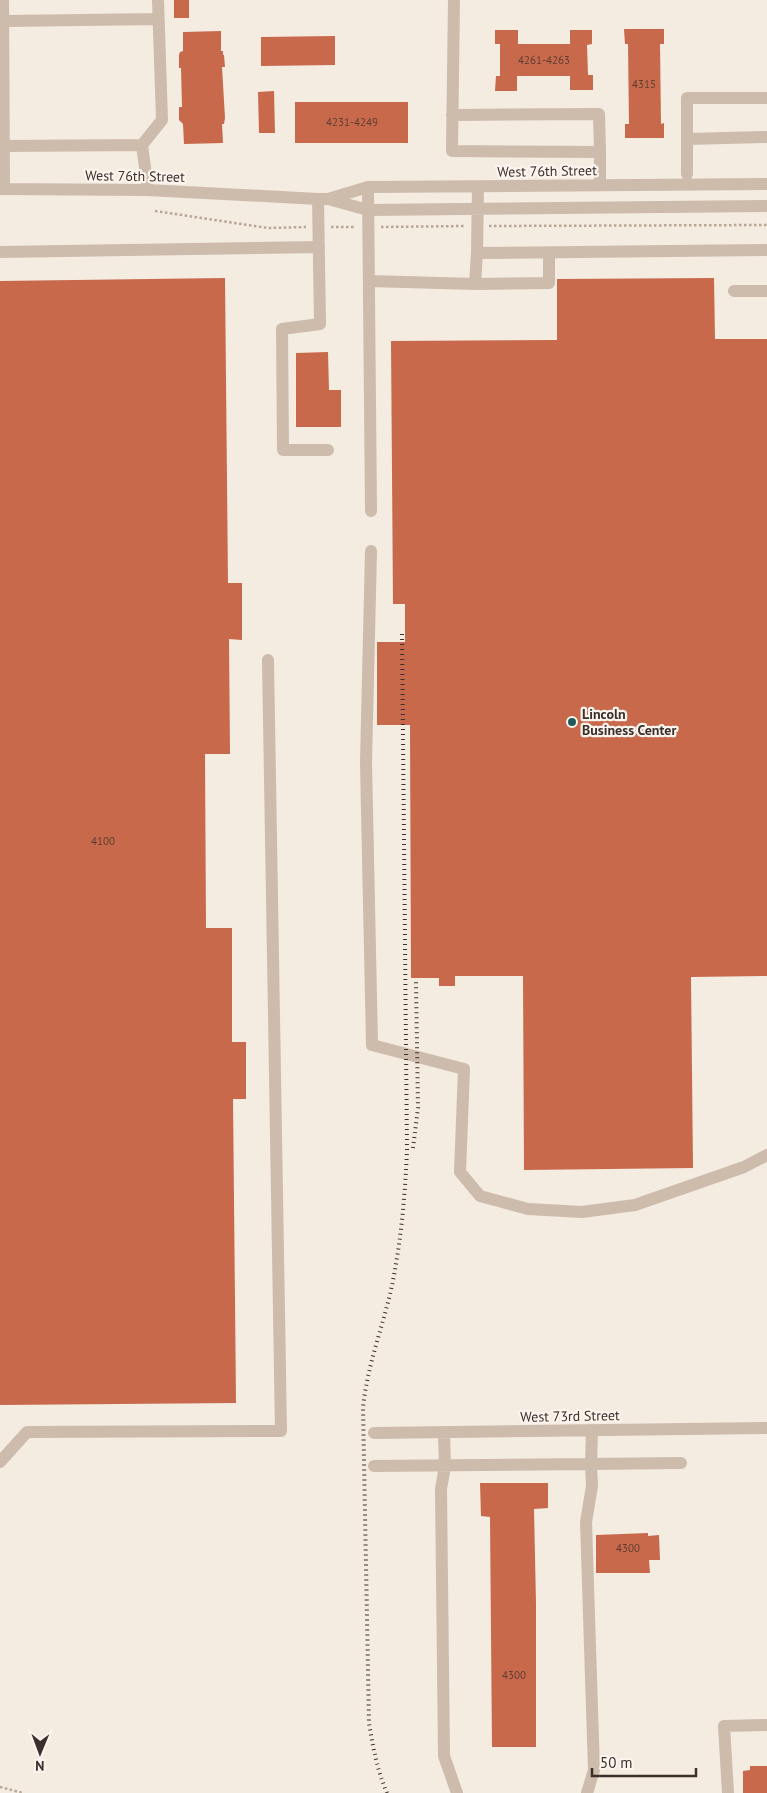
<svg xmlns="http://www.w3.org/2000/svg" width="767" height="1793" font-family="'PT Sans',sans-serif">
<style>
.building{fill:#c8694b}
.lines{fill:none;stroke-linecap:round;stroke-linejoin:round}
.path{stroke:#b9a596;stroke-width:2.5;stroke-dasharray:2.5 2.5;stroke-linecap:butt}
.minor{stroke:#cdbbac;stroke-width:12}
.rail{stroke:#3b302b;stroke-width:4;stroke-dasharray:1 4;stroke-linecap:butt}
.poi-dot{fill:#1f5a5e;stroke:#fbf5ee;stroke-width:2}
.labels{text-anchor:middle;stroke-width:4.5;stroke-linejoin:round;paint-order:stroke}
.number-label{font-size:11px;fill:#5e3e33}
.street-label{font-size:14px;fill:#3b302b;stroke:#fbf5ee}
.poi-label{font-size:14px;font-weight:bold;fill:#3b302b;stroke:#fbf5ee;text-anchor:start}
</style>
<rect width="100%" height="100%" fill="#f4ebe1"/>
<path class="building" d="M174,0H189V18H174Z
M624,29H664V44H660L661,124L664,123V138H625V124H629L628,44H625Z
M495,30H518V44H570V30H592V44L587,45L588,75H593V90H570V76H517V91H495L496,76H500V44H495Z
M221,31V51H223V55H224L225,67H222L225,118L224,124H222L223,143L184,144L183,124L179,120V107H182L181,68H179V55L180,52L183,51V32Z
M335,36V65L261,66V37Z
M274,91L275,133H259L258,92Z
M295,102H408V143H295Z
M225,278L228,583H242V640L229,639L230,754H205L206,928H232V1042H246V1099H233L236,1403L0,1405V281Z
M714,278L715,339H767V976L691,977L693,1168L524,1170L523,976H455V986H439V978H411L410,725H377V642H405V604H393L391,341L557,340V279Z
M328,352L329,390H341V427H296V353Z
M480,1483H548V1508L534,1509L536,1603V1747H492L490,1517L481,1516Z
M648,1533V1536L659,1535L660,1560H649L650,1573H596V1535Z
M750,1766H767V1793H743V1771L750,1770Z"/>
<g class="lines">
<path class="path" d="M155,211L268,228L306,227
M489,226L767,225
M331,227H356
M381,227L466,226
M0,1787L23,1793"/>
<path class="minor" d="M3,0L4,189
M454,0L452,151L600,152V185
M4,21L158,19
M452,115L599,114L600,152
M687,139L767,137
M142,145L162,120L158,0
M4,146L142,145L148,190
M687,174V98H767
M368,187L371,511
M478,187L477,253L767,250
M0,189L148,190L318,199H328L368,210L767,206
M318,199L320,324L282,329L283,450H328
M328,199L368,187L767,184
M0,252L319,247
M370,281L475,284L477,253
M475,284L549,283V253
M734,291H767
M371,551L366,762L372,1045L464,1069L460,1172L480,1196L528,1209L582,1212L635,1205L744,1167L767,1155
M592,1430L591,1464L681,1463
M444,1432L445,1466L441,1489L444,1756L457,1793
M374,1433L767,1428
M0,1462L27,1432L281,1431L268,660
M374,1466L591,1464L592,1486L586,1522L594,1770L587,1793
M728,1793L724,1726L767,1725"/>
<path class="rail" d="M413,1148L418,1108L416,982
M387,1793C377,1770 373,1747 369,1723L363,1408C367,1367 382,1329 391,1290C401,1243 405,1197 407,1150L402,633"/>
</g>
<circle class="poi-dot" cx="572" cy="722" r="5"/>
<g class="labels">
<g class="number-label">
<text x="544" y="64">4261-4263</text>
<text x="644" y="88">4315</text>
<text x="352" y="126">4231-4249</text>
<text x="103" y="845">4100</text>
<text x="628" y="1552">4300</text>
<text x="514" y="1679">4300</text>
</g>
<g class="street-label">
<text transform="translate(547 171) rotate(-1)" y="5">West 76th Street</text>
<text transform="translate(135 176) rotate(1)" y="5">West 76th Street</text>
<text transform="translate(570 1416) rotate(-1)" y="5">West 73rd Street</text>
</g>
<g class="poi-label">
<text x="582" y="719">Lincoln<tspan x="582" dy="16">Business Center</tspan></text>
</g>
</g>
<g transform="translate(40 1753) rotate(181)" stroke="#fbf5ee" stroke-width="4" paint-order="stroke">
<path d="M0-4L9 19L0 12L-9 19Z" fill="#3b302b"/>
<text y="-8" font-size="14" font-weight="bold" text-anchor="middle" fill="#3b302b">N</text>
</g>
<path d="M592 1768v8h104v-8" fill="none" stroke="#3b302b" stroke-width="2.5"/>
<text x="600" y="1768" font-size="15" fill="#3b302b" stroke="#fbf5ee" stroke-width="4" paint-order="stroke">50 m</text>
</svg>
